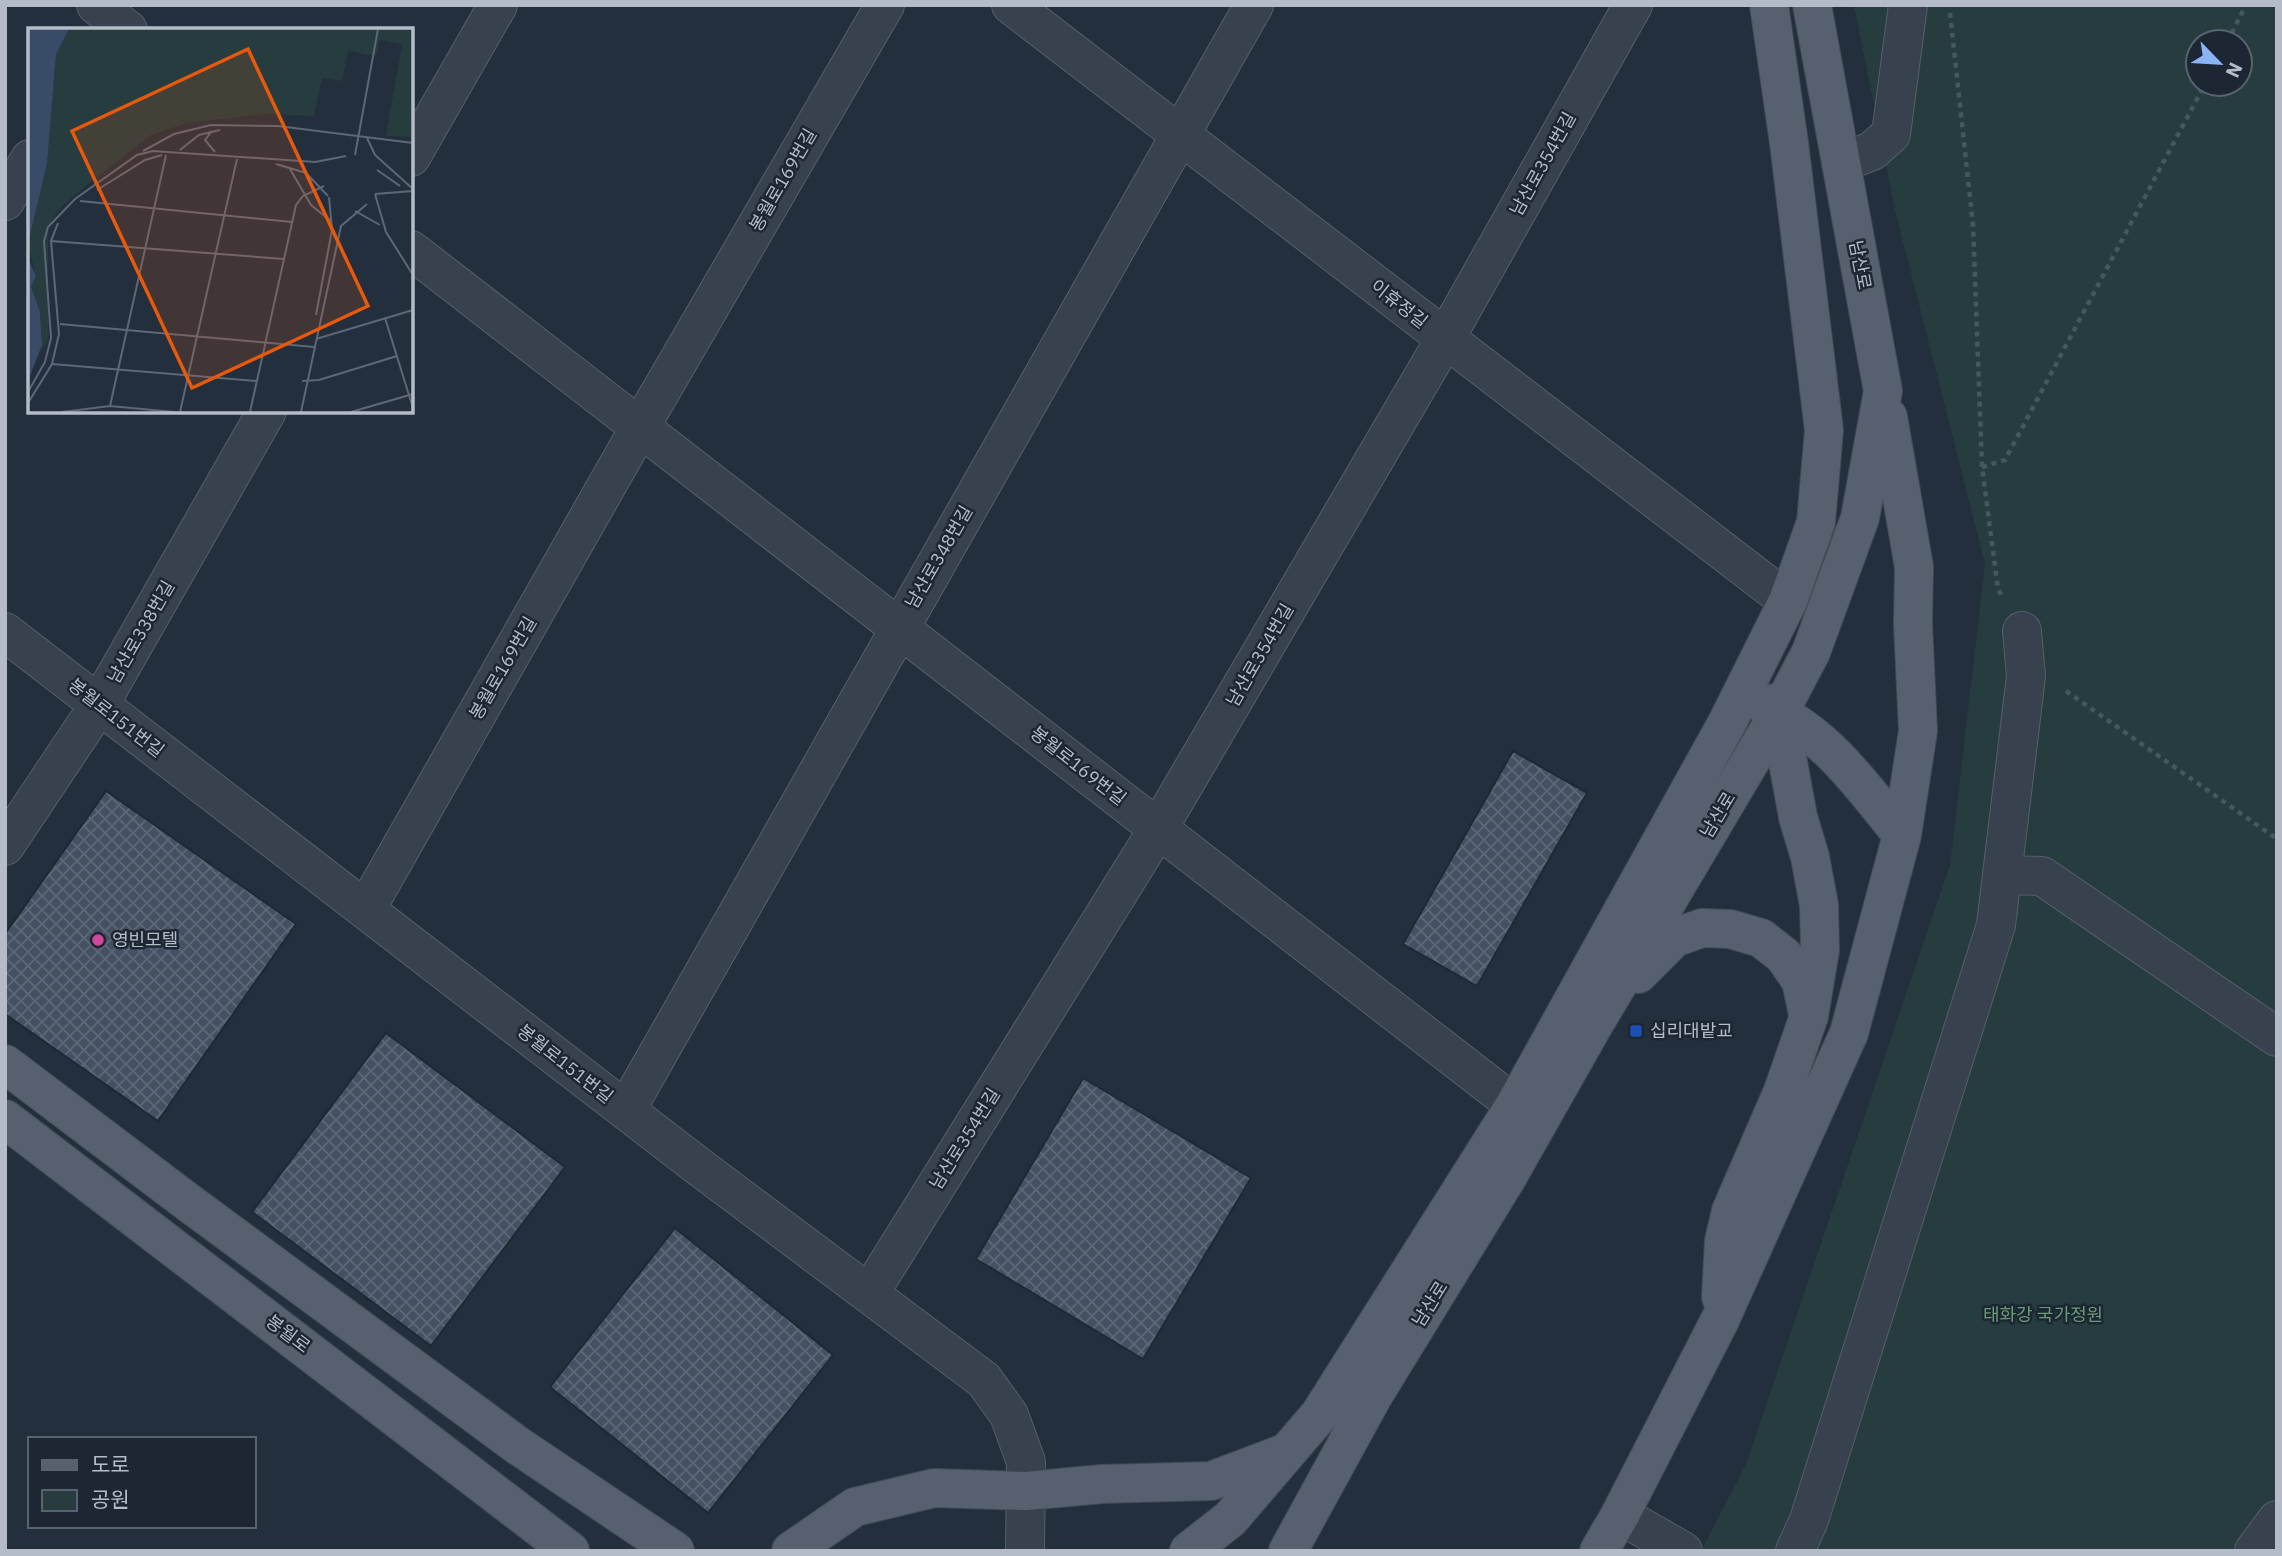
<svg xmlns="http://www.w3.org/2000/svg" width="2282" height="1556" font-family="'IBM Plex Sans','Noto Sans KR',sans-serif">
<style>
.green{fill:#263c3f;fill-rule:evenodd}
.building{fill:url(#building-cross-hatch);stroke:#1f2835;stroke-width:2}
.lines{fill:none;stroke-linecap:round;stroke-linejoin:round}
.minor-casing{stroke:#565f6c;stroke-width:40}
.major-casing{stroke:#414a57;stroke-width:40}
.path{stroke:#44595c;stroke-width:4.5;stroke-dasharray:5 5;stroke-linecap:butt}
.minor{stroke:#38414e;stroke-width:38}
.major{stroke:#56606e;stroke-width:38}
.hotel-dot{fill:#d1479c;stroke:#1d2633;stroke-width:2.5}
.transit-dot{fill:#1a4fb4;stroke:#1d2633;stroke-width:2.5}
.labels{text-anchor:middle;stroke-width:5;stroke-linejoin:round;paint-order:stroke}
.street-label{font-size:18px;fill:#b4bcc9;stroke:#1d2633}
.poi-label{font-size:18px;fill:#b4bcc9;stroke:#1d2633;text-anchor:start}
.park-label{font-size:18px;fill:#6b9a76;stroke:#1d2633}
.inset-road{fill:none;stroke:#5e6776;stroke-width:2}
.view{fill:#e8590c;fill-opacity:0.15;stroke:#e8590c;stroke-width:3.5}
.inset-edge{fill:none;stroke:#b4bcc9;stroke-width:3.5}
</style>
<defs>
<pattern id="building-cross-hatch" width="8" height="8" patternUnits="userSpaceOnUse" patternTransform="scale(1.75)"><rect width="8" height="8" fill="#455162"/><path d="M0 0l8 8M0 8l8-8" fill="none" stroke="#5d6877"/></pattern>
</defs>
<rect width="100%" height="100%" fill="#242f3e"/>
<path class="green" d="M1854,5H2277V1551H1701L1746,1464L1950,865L1985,564L1895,210ZM2198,42H2240V84H2198Z"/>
<path class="building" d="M1513,751L1587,793L1477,986L1403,944Z
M106,791L296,924L158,1121L5,1014V934Z
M386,1033L565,1167L431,1346L252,1212Z
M1083,1078L1251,1178L1143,1359L976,1259Z
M675,1228L833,1355L708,1513L550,1387Z"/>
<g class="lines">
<g class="minor-casing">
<path id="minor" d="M96,5L128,30
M1011,5L1788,601
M411,157L498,5
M1841,163L1872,151L1891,134L1908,5
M5,201L30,159
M411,250L1515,1105
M5,632L698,1166L984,1380L1009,1415L1026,1462L1025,1551
M5,846L99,705L267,411
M2003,875L2042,876L2277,1037
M366,909L640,427L885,5
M626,1110L1254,5
M869,1294L1158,829L1445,339L1633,5
M1620,1515L1683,1551
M1795,1551L1809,1520L1996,925L2026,676L2022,631
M2254,1551L2277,1520"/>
</g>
<g class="major-casing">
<path id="major" d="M1767,708C1825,732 1864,788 1902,835
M1638,974L1674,938L1702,928L1730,929L1761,938L1784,956L1801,981L1808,1014
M5,1064L185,1200L517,1445L675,1551
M5,1119L570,1551
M1721,1297L1724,1241L1731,1211L1783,1091L1809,1016L1820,950L1819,905L1810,857L1798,817L1779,713L1775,703
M791,1551L855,1507L934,1488L1026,1491L1102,1484L1211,1481L1282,1454
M1189,1551L1230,1519L1320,1414L1515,1105L1727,723L1788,601L1816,522L1824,430L1789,143L1769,5
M1288,1551L1373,1396L1508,1176L1593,1026L1779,713L1811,652L1860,518L1883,391L1812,5
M1599,1551L1620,1515L1720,1320L1849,1033L1902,835L1918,731L1913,624L1914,567L1888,417"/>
</g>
<path class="path" d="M1950,13L1973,225L1982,467L1998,589L2002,596
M2227,42L2246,5
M1982,467L2005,460L2205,84
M2066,691L2277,839"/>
<use href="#minor" class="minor"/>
<use href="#major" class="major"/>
</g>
<circle class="hotel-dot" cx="98" cy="940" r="7"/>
<rect class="transit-dot" x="1629" y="1024" width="14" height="14" rx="3.5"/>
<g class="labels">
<g class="street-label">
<text transform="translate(1543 164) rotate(-61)" y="6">남산로354번길</text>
<text transform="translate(783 180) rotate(-60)" y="6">봉월로169번길</text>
<text transform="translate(1860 265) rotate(79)" y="6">남산로</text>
<text transform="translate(1399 304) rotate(38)" y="6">이휴정길</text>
<text transform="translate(939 557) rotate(-60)" y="6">남산로348번길</text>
<text transform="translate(141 632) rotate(-60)" y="6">남산로338번길</text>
<text transform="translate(1260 655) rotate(-60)" y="6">남산로354번길</text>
<text transform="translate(503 668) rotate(-60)" y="6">봉월로169번길</text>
<text transform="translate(116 718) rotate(38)" y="6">봉월로151번길</text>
<text transform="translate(1078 766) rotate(38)" y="6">봉월로169번길</text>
<text transform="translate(1718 815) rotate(-59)" y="6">남산로</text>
<text transform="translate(565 1064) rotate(38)" y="6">봉월로151번길</text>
<text transform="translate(965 1139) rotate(-58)" y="6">남산로354번길</text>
<text transform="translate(1430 1304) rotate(-58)" y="6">남산로</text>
<text transform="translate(288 1334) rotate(37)" y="6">봉월로</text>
</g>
<g class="poi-label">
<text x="112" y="946">영빈모텔</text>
<text x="1650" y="1037">십리대밭교</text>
</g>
<g class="park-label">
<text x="2043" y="1321">태화강 국가정원</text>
</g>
</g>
<g transform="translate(28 28)">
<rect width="385" height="385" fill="#242f3e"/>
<path d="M41,1H385V109L358,108L374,16L352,12L348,28L320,23L314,53L294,50L286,88L237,86L159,95L123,107L54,161L30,182L20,199V312L10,330L14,317L12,284L2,259L8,248L0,216L17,142L28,26Z" fill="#263c3f"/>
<path d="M0,1H41L28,26L19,135L0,216ZM0,230L8,248L3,259L12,284L14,317L0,353Z" fill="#394c67"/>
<path class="inset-road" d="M184,103L177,112L187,124M339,110L347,127L385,161M152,122L171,107L192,102M115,123L146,106L183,97L250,98L385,115M327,127L350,1M248,136L278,145L300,168M262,141L283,177L304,194M349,142L372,158M69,162L117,132L134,127M347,166L358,204L385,247M347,166L385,163M52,173L264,194M327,183L352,197M23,213L256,231M288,287L304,202L301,169M357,290L385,380M32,296L286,319M288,311L385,282M24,336L229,353M274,353L291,352L369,328M0,364L17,334L23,310L16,213L20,199L47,171L109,127L125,123L287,134L318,128M0,375L24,336L31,306L23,213L30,195M82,378L138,127M34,384L82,378L146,384M152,384L209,131M222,384L268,177L275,168L296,158M273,384L313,198L339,176M323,384L385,366"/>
<path class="view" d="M220,21L340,278L164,360L44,103Z"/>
<rect width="385" height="385" class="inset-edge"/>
</g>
<rect width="2282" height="1556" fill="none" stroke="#b4bcc9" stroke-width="14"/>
<rect x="28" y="1437" width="228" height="91" fill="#1d2633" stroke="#59626f" stroke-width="2"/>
<rect x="42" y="1460" width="35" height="10" fill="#56606e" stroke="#59626f" stroke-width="2"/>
<text x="91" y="1472" font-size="21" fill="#b4bcc9">도로</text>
<rect x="42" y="1490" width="35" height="21" fill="#263c3f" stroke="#59626f" stroke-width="2"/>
<text x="91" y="1507" font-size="21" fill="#b4bcc9">공원</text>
<g transform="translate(2219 63) rotate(115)"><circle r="33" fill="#1d2633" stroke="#59626f" stroke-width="2"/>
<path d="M0-5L12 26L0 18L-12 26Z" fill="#8ab4f8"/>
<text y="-10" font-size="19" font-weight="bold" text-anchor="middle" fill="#b4bcc9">N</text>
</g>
</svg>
